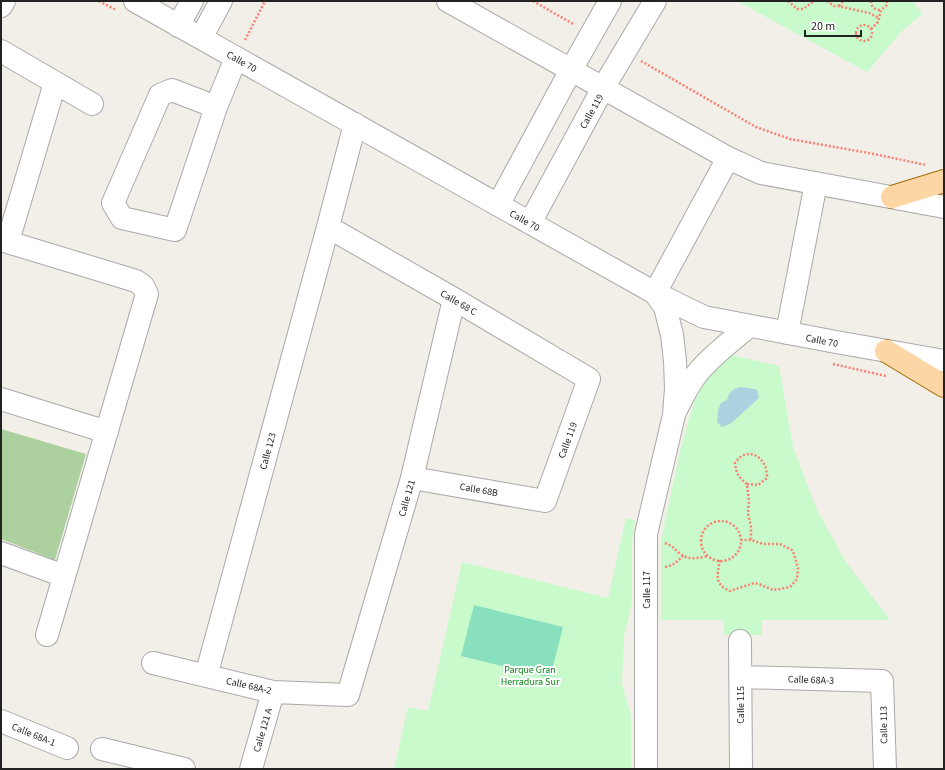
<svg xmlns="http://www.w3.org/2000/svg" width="945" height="770" font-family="'Source Sans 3',sans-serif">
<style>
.forest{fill:#add19e}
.park{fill:#c8facc}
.pitch{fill:#88e0be}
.water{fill:#aad3df}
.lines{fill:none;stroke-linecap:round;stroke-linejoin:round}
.minor-casing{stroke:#a9a9a9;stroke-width:24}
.major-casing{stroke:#a06b00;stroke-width:24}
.path{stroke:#fa8072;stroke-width:2.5;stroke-dasharray:2 2;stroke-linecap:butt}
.minor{stroke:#fff;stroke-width:22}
.major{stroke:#fcd6a4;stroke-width:22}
.labels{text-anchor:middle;stroke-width:4;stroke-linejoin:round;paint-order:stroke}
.street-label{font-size:10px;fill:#222;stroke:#fff}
.park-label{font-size:10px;fill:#0c8416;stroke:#fff}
</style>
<rect width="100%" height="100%" fill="#f2efe9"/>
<path class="forest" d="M1,429L86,454L55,560L1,539Z"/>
<path class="park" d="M737,1H913L922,14L902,31L867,72Z
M732,355L779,366L793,447L817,510L846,562L890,620H762V635H724V620H661V541L680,451L694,402L705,381L715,368Z
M626,518L635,520L632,541V602L624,636L622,684L631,716V769H394L408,707L428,711L462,562L608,598Z"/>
<path class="pitch" d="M474,605L563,627L550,678L461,656Z"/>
<path class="water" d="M741,387L754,389L757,390L759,398L730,424L722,427L717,422L718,410L721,403L727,400L729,394L734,389Z"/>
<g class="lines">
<g class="minor-casing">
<path id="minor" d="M135,1L655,293L704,317L836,342L944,361
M448,1L728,158L761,173L944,207
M1,6L4,1
M178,26L192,1
M201,38L221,1
M1,51L92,104
M216,107L172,90L160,95L113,203L122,218L175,230L216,107L236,58
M498,205L571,70L610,1
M530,223L603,88L655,1
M328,227L454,299L589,379L545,501L412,478
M1,240L136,281L143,286L147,294L47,635
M8,241L55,83
M655,293L728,158
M787,333L816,183
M1,399L107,432
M676,410C683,396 690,381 700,370C715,353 733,340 749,326
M1,553L64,576
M740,641L741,769
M153,663L273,692L348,695L412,478L454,299
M206,676L328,227L355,124
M740,677L882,681L885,769
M1,721L67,748
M102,749L184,769
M251,769L273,692
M646,769V534L674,415L676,388L675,361L672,335L665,307L655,293"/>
</g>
<g class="major-casing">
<path id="major" d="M892,197L944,181
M886,351L944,386"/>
</g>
<path class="path" d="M99,1L116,10
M533,1L573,24
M788,1L797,9H803L814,1
M827,1L834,6H838L869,13L879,18
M871,1C871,7 875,10 881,10
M839,6L843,1
M856 33a8 8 0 1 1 16 0a8 8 0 1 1-16 0Z
M871,29L878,22L881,10L887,5V1
M245,40L265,1
M641,61L756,127L790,139L874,154L926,165
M833,364L886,376
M747,484L758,485L767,478C768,458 748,444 735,463C736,473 739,478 747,484L749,502L748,513L751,527V540
M701 541a20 20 0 1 1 40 0a20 20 0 1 1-40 0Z
M665,543C673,546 676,551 682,555C689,560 700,558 708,556
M720,560C717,576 714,584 730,591L754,583L759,584L773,590L780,589L790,587L797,579L798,568L794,554L792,550L780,544H763L751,540H741
M665,567C673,566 678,561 683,556"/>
<use href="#minor" class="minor"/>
<use href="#major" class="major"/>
</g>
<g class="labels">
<g class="street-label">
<text transform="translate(242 61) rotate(29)" y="4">Calle 70</text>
<text transform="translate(591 111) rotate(-61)" y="4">Calle 119</text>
<text transform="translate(525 220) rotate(29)" y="4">Calle 70</text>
<text transform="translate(459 302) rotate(30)" y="4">Calle 68 C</text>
<text transform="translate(822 340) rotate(11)" y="4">Calle 70</text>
<text transform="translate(567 440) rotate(-70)" y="4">Calle 119</text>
<text transform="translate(267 451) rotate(-75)" y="4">Calle 123</text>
<text transform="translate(479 489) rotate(10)" y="4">Calle 68B</text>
<text transform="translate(406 498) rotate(-74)" y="4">Calle 121</text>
<text transform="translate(646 590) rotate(-90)" y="4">Calle 117</text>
<text transform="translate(811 679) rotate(2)" y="4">Calle 68A-3</text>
<text transform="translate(249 685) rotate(13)" y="4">Calle 68A-2</text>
<text transform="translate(740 705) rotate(-90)" y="4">Calle 115</text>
<text transform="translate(883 725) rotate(-91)" y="4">Calle 113</text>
<text transform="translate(262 730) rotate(-74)" y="4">Calle 121 A</text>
<text transform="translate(34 734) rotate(22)" y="4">Calle 68A-1</text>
</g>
<g class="park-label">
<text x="530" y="673">Parque Gran<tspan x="530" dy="12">Herradura Sur</tspan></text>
</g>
</g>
<rect width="945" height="770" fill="none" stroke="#222222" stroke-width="4"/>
<path d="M805 30v6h56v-6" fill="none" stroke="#222222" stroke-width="2"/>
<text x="811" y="30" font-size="12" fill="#222222" stroke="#ffffff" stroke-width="3" paint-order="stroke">20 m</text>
</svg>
